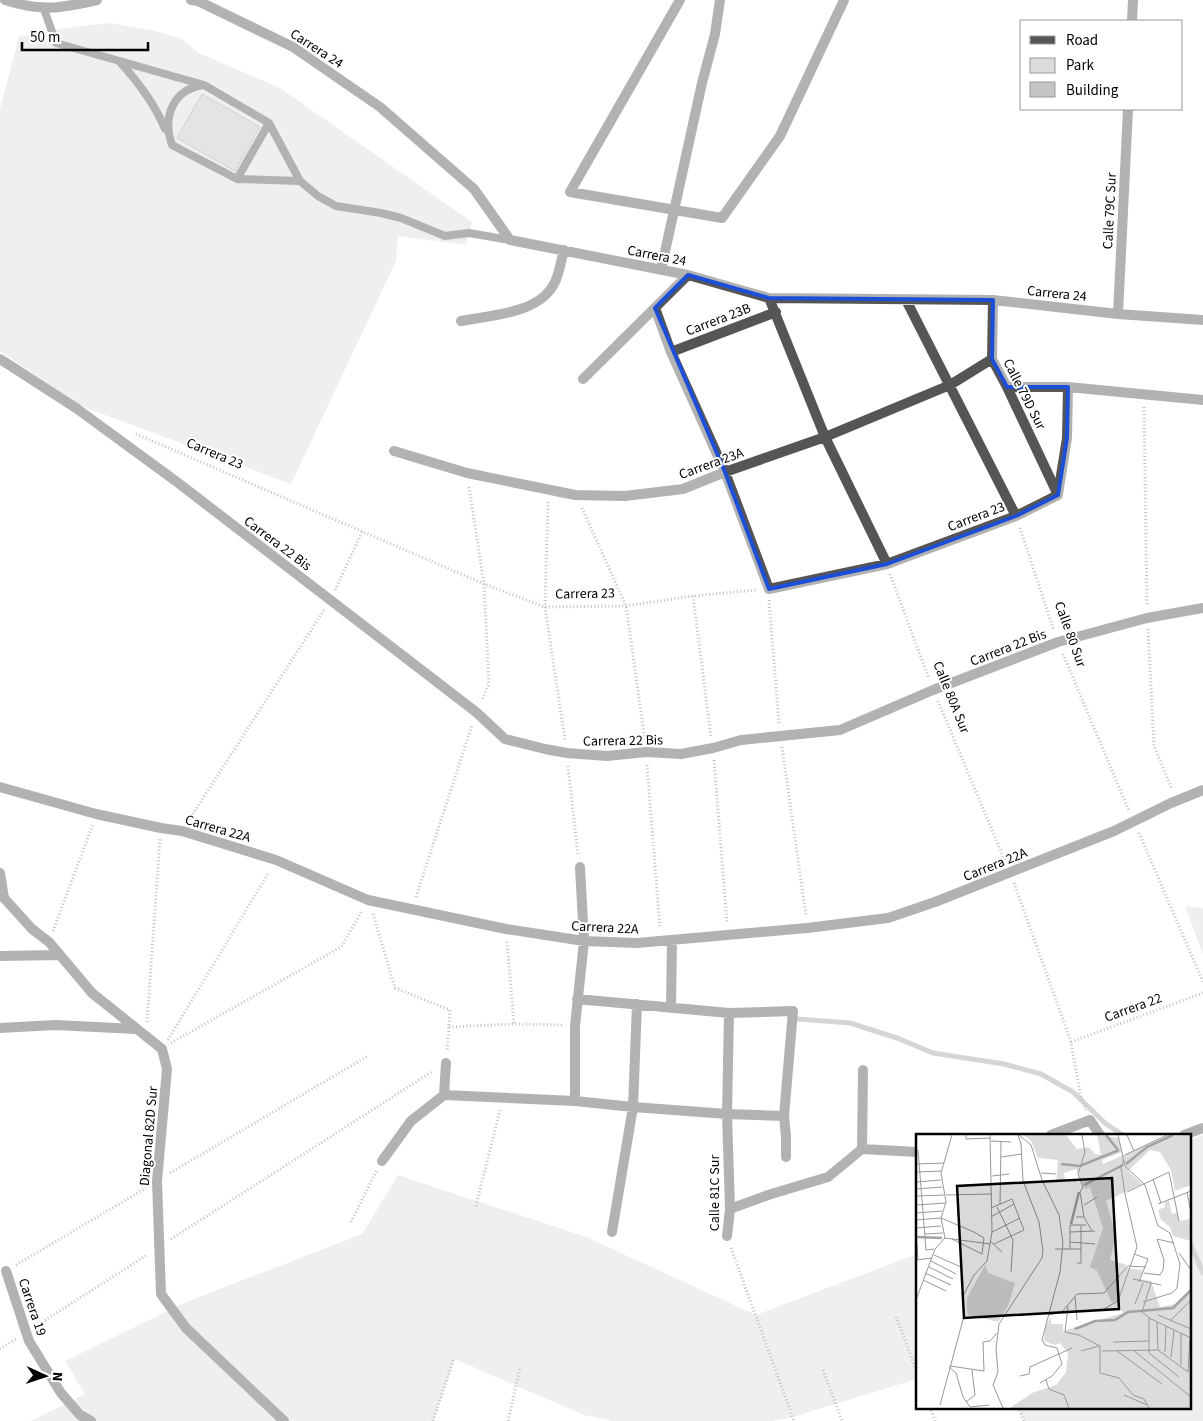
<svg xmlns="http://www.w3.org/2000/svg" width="1203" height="1421" font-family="'Source Sans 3',sans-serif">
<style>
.green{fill:#dcdcdc}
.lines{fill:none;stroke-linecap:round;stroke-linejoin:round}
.stream{stroke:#a3a3a3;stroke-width:5}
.building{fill:#c4c4c4;stroke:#999}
.path{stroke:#777;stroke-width:3;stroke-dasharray:1 2.5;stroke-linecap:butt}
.lane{stroke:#555;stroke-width:8}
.street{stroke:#555;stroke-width:10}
.marked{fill:none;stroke:#1d4ed8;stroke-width:4;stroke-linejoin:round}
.labels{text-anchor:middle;stroke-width:4;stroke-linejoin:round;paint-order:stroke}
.street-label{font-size:14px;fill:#000;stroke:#fff}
.inset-river{fill:none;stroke:#a3a3a3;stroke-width:2.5}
.inset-road{fill:none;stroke:#999;stroke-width:1}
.view{fill:#000;fill-opacity:0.15;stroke:#000;stroke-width:2.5}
.inset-edge{fill:none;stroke:#000;stroke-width:2.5}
</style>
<rect width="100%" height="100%" fill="#fff"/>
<path class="green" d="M110,23L155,31L180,38L199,53L280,88L472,222L466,245L398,236L396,261L291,484L81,406L0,351V109L19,37L64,28Z
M1185,906L1203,908V955Z
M1203,1135V1421H1024L1019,1407H1189V1140Z
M398,1175L586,1237L756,1315L917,1254V1379L793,1417L772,1421H613L584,1415L455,1359L433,1421H31L85,1394L65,1361L184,1303L362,1234Z"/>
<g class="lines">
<path class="stream" d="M798,1019L850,1023L897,1038L933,1053L1004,1064L1041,1074L1073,1092L1106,1124L1123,1135
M1189,1241L1203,1273"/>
</g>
<path class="building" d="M202,94L260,127L235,171L177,138Z"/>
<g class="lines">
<path class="path" d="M1144,407L1147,605
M136,434L484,584L545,607L626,606L693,596L756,590
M469,487L484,584L489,684L482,700
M548,502L545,607L565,740
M582,508L626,606L645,741
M1020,528L1054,631
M890,574L929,679
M335,590L362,532
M693,596L711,737
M769,600L779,723
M1148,629L1154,746L1172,789
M1063,654L1129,811
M938,701L1005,861
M782,747L806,916
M714,760L727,923
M647,765L660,928
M568,766L578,856
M189,820L324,610
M1139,833L1203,982
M1014,883L1071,1042L1080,1093L1086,1110
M416,897L472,725
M373,914L395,988L450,1010L447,1052
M53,931L93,824
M507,942L514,1024
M147,1022L160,839
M449,1027L514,1024L563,1025
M168,1040L269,872
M1071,1042L1203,993
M171,1043L341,947L362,911
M170,1173L368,1056
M476,1206L500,1110
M351,1222L377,1170
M171,1239L433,1071
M731,1248L794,1421
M16,1265L146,1188
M896,1317L917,1372
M36,1326L147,1255
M0,1349L16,1339
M823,1370L842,1421
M930,1407L935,1421
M1018,1407L1024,1421
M433,1421L454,1358
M508,1421L520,1368"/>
<path class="lane" d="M44,9L56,43L204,85L269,123L237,179L172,145C162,117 173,89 204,85
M120,62C138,82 155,104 165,129
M237,179L300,181L269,123
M300,181L318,196L336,206L381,213L401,218L445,236L469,233L510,240"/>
<path class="street" d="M5,0C42,12 61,8 97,0
M191,0L198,1L293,47L380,107L474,189L510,240L688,275L769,298L993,300L1118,314L1203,320
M680,0L570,192L722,218L780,136L844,0
M1132,21L1133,0
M661,270L702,83L715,34L720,0
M769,298L825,437L887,564
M906,300L1016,516
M993,300L992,359L1007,387L1058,495
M655,308L671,352L725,472L769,589L887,564L1016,516L1058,495
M1118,314L1128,109
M461,321C491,315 538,314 554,284C559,275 561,261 564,250
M671,352L776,312
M0,359L76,408L177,482L476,712L505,739L545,749L567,753L607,756L646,752L681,754L713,748L741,740L840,730L933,690L1058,642L1147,618L1203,608
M583,379L688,275
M1007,387H1068L1203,400
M394,451L467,473L575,495L625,496L683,489L725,472L825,437L950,385L992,359
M1058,494L1067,438L1068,387
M0,787L96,814L161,828L182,831L276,860L368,900L506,929L584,941L637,943L807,928L888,918L935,902L1114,831L1171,803L1203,790
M0,873L4,898L32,929L49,942L92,993L162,1049L167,1069L157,1181L161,1294L186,1328L284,1421
M0,956L59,955
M577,999L729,1013L793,1011L784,1116L786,1137V1157
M671,1008L672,940
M0,1028L55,1025L136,1029
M446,1063L444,1095L575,1101L633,1107L727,1114L784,1116
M575,1101V1026L584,941L580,867
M1051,1135L1090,1120L1100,1135
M1184,1135L1203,1128
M862,1149L917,1152
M382,1161L411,1121L444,1095
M730,1209L768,1195L828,1177L862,1149L863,1070
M612,1232L633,1107L637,1004
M727,1236L730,1209L727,1114L729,1013
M6,1271L29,1341L61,1393L80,1415L91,1421"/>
</g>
<path d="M0 0H1203V1421H0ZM688,275L769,298L993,300L992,359L1007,387H1068L1067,438L1058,495L1016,516L887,564L769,589L725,472L655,308Z" fill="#fff" fill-opacity=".55" fill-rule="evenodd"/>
<path class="marked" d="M688,275L769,298L993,300L992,359L1007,387H1068L1067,438L1058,495L1016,516L887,564L769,589L725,472L655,308Z"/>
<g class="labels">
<g class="street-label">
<text transform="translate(317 48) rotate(33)" y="5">Carrera 24</text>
<text transform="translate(1109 211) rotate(-87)" y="5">Calle 79C Sur</text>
<text transform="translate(657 255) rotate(11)" y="5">Carrera 24</text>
<text transform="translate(1057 293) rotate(6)" y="5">Carrera 24</text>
<text transform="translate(718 319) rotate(-21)" y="5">Carrera 23B</text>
<text transform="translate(1025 394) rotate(63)" y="5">Calle 79D Sur</text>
<text transform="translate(215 453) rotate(23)" y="5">Carrera 23</text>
<text transform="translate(711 463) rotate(-20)" y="5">Carrera 23A</text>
<text transform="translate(976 516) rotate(-21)" y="5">Carrera 23</text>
<text transform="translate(278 543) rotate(37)" y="5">Carrera 22 Bis</text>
<text transform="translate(585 593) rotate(-1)" y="5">Carrera 23</text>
<text transform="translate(1071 634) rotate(70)" y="5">Calle 80 Sur</text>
<text transform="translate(1008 647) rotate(-21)" y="5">Carrera 22 Bis</text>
<text transform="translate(952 697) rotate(68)" y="5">Calle 80A Sur</text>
<text transform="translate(623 740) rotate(-1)" y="5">Carrera 22 Bis</text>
<text transform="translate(218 828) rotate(16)" y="5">Carrera 22A</text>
<text transform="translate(995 864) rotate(-22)" y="5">Carrera 22A</text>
<text transform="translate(605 927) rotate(3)" y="5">Carrera 22A</text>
<text transform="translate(1133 1007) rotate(-20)" y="5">Carrera 22</text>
<text transform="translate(148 1136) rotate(-85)" y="5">Diagonal 82D Sur</text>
<text transform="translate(714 1193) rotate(-90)" y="5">Calle 81C Sur</text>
<text transform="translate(33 1307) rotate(71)" y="5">Carrera 19</text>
</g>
</g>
<g transform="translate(916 1134)">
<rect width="275" height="275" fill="#fff"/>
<path d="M108,1H150L161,15L173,13L179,20L185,21L181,1L202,4L206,18L186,26L187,30L251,2L275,1V51L259,57L255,36L244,18L234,16L212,37L226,50L190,67L200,102L194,126L211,131L209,134L227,136L224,145L235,147L244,173L259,170L275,155V274H94L116,259L140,251L150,238L152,219L144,209L139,211L128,207L129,193L135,183V190H147V197L207,179L200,167L196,169L181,137L174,133L187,94L174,53L169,55L160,35L148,39L149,45L140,49L142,26L122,24L115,7ZM253,67L256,80L261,78L263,87L275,85V107L257,102L254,93L245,86L242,76L249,73V68ZM69,131L72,139L99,149L92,172L82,188L52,181L51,176V164Z" fill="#dcdcdc"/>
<path class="inset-river" d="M190,1L202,16M145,30L164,32L203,16M210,30L231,13L257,1M168,51L207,31M155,90L163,58M0,103L26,104M159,195L179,187L199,186L212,178L257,174L275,156"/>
<path class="inset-road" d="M50,1V5L75,4M103,1L115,11L126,46L143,81L147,109L144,138L126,206L129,211L141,214L146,230L136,242L124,249M166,1L169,18L162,40L167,53L164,58L168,83M202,1L209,32L229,51L242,92L254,99L264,130L261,154L256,159L227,168M211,1L218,17M75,7L95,8M2,16L10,116L18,115M209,21L251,1M85,23L106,20M0,30L28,29M0,38L26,37M125,39L140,40M76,42L93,40M237,45L245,69M0,48L25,46M0,55L26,53M211,58L253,38L263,87M271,58L275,79M30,61L76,60M0,62L28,61M242,70L275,57M0,71L30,69M84,71L85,7M168,71L181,63M81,73L97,106L95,138M75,74L96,65M0,79L26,77M75,83L98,70M160,83H168L176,97M0,86L25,84L58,98L68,104L66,120L36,105M0,94L25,92M76,98L104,84M154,98L179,97M9,100L27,99M29,104L74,110M74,107L86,118M154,108L179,110M1,109L2,126M78,110L108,96L96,65M139,115H165M154,115V91H170M263,119L275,136M218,120L232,125L223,148M18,121L45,133M0,126L16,124M15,127L40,140M161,129H165V92M13,133L37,145M9,139L35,151M228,139L244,141L247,136L248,126L241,105L258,109M217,145L245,151M7,146L30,157M235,149L226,178L235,185L275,204M159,163L161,186M0,166L19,115L29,104L25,84L30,68L25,39L36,1M219,170L227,149M152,172L149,198L163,201L184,212V239L203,244L217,261L228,265L233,274M186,176L202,167L221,113L209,60L205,33L208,26M133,181L146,178L161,160L188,159L212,132L230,133M242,181L275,195M233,184V219L263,243M255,186L275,166M241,188L242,216M197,208L233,207M217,216L275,263M165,217L183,212M186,217L242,216L272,238M201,217L246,250M249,218L250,192M255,223L258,196M265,231V200M34,232L68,237L67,208L74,207L81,199M33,233L40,239L47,263L54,273L73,271M272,238L274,203M104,242L113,240L114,233L156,214M130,246L133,255L148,261L153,274M208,261L231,271M50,268L59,261L56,236M24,271L48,182L47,162L58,141L71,127L76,98L74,1M87,274L77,251L82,238L80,215L83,190L126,124L127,117L123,88L107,47L105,10L102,1"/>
<path class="view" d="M196,44L203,175L48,184L41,52Z"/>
<rect width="275" height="275" class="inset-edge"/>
</g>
<rect x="1020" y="20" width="162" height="90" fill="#ffffff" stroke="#999999"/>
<rect x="1030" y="36" width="25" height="8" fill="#555555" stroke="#999999"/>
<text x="1066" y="45" font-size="15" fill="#000000">Road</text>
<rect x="1030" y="58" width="25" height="15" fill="#dcdcdc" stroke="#999999"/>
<text x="1066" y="70" font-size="15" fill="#000000">Park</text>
<rect x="1030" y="82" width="25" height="15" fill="#c4c4c4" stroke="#999999"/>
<text x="1066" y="95" font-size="15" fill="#000000">Building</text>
<g transform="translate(45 1376) rotate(93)" stroke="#ffffff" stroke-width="4" paint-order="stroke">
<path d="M0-4L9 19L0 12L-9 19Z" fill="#000000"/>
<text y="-8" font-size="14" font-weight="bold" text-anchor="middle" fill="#000000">N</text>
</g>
<path d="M22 42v8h126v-8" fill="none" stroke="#000000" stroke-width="2.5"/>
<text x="30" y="42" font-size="15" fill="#000000" stroke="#ffffff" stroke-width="4" paint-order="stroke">50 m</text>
</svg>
